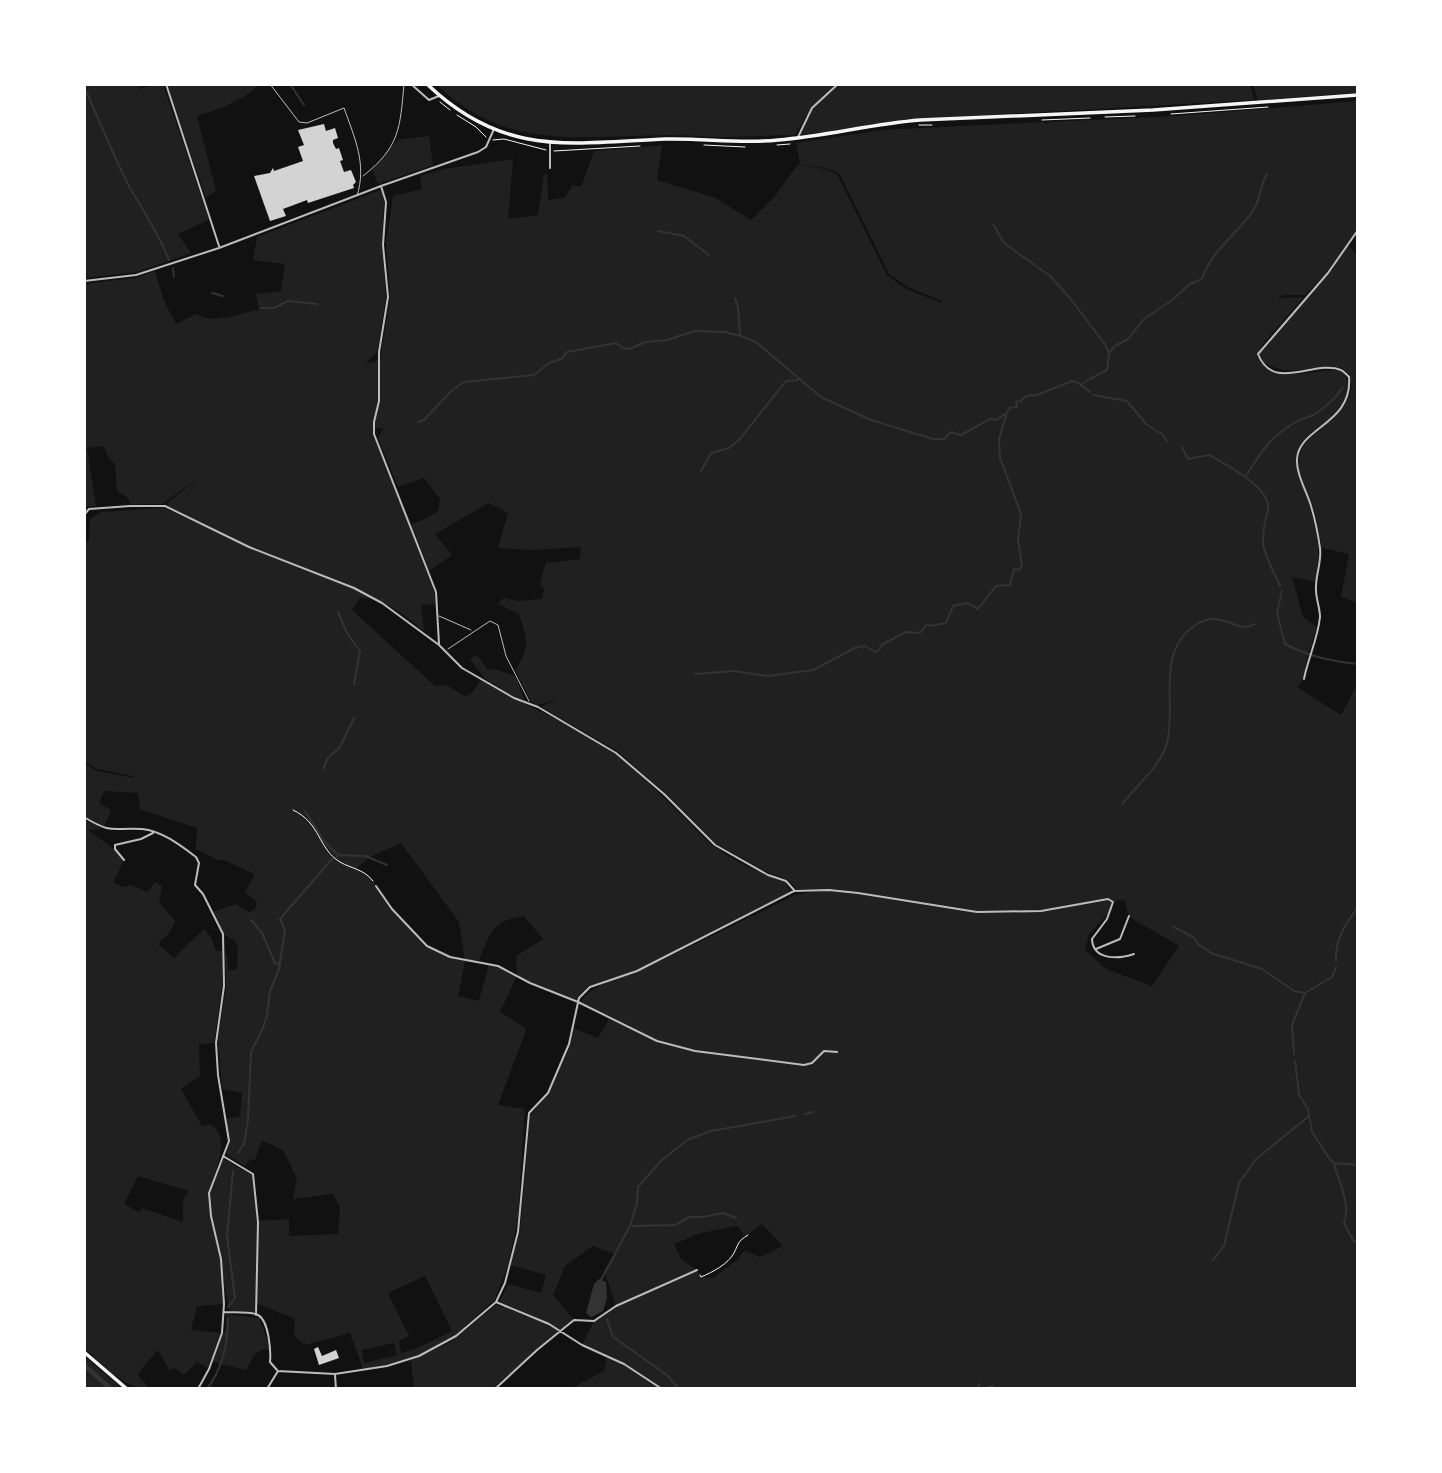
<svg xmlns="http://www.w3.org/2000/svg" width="1442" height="1473" font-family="Rubik,sans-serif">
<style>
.green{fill:#202020;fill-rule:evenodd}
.water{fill:#333}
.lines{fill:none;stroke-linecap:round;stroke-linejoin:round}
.stream{stroke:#333;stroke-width:2}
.canal{stroke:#333;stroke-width:4.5}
.building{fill:#d3d3d3}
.path{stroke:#f5f5f5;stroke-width:1}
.service{stroke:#bcbcbc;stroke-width:1}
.minor{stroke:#bcbcbc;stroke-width:2}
.primary{stroke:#f5f5f5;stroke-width:3.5}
</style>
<rect width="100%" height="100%" fill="#111"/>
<path class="green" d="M84,84H138L140,89L155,84H163L209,220L178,234L191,253L137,272L84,278Z
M167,84H260L250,93L225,107L197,116L216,191L206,198Z
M436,84H1250L1254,100L916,119L800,135L815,105L811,108L795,135C771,135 748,137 725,137C706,137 686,135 667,135C580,136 506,152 436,84Z
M1253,84H1358V93L1258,100Z
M1358,101V229L1327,273L1305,295H1284L1277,298L1304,297L1262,345L1257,355C1270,389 1314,367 1341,371C1366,397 1326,420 1309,435C1302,441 1299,450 1296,459C1306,500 1326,539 1315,582L1292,577L1303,617L1317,627L1306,662L1304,679L1297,687L1341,715L1355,689H1358V1386L1350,1389H570L604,1371L607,1358L582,1345L594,1321L616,1306L604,1270L614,1254L593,1246L565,1266L553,1295L574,1320L492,1389H414L411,1360L449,1343L496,1305L504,1307L500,1301L508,1284L541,1293L546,1275L510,1265L520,1232L530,1116L548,1093L569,1044L573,1028L598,1038L609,1019L580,1002C594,981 637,972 660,961L795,895L823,890L797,889L787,879L769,873L716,844L665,793L617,751L541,707L555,700L537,705L531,701L515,670C531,647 527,639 519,614L497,603L504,598L518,601L542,599L544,589L540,583L546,563L580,559L581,547L532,550L498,548L508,513L489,503L435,534L452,555L429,571L411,524L423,520L438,511L440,499L424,478L398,487L378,438L384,428H372L434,591L436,604L421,605L424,631C405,616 385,598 360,598L352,610L435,686L447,685L464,696L470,695L481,680C524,706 571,723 612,752C639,772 663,797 687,820C696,829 704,839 714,846C734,862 761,874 785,882L790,892L637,971L590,987L578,1002L517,976L500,1012L524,1027L526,1030L498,1105L525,1109L518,1218L508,1265L495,1299L448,1342L419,1356L364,1371L350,1333L305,1345L294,1336L295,1319L258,1304L253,1314L229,1310L222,1271L223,1304L197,1306L191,1330L220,1333L208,1368L197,1362L184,1375L175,1368L169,1370L158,1350L139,1372V1377L150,1389C123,1389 102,1364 84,1347V819L102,829L88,830C101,840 114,847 124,860L113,883L124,887L131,885L147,892L155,882L162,886L159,902L175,921L170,932L158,944L174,958L204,929L211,937L216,951H222V986L214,1043L199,1044L200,1076L181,1089L202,1126L210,1124C230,1136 218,1163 212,1182L224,1159L252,1175L258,1221L289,1219V1236L338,1234L340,1207L333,1194L293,1199L297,1179L283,1150L262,1141L255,1160L251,1159L245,1166L226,1154L230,1141L226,1119L240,1116L242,1093L222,1089L218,1040L226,987L225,954H227L228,970H237L238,947L235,941L223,934L213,912L236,904L249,912L255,909L257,902L245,892L255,874L223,860H218L196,849L197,828L140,809L138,793L104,791L99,803L111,810L104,827L84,815V763L97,771L134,778L133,776L97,769L84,761V545L89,540L90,519L101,512L164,508L212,529L168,506L167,503L199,478L162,504H130L128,498L117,491L115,464L109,459L104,446L87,448L96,506L84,507V284L136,278L155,271L164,301L176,324L196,314C216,325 238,313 259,310L256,294L281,291L285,264L253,260L257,237L378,191H382L384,202L382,245L386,297L377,352L365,364L380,360L390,298L386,243L393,196L422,189L420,176L444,169L513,159L508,219L538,215L544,174L547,175L548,200L564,198L573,185L581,187L594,151L662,145L657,180L716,198L751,220L775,196L798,164L824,169L837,174L887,275L906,289L942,303V301L908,287L889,274L839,173L825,168L800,164L796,143L883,130L1045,122L1046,125L1048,122L1176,116ZM401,843L459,922L465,961L427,946L392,909L369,876L357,868L368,858ZM1107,898L1115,902L1119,900L1125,901L1129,917L1179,946L1152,986L1106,969L1085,950L1089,934L1112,909L1113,905L1111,901L1078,904ZM524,916L543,939L516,956L517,975L489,964L479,1001L458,996L465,962H478C491,934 490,921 524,916ZM138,1176L189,1191C180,1199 184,1211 183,1222L142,1208L139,1212L124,1204ZM762,1224L783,1246L760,1257L744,1251L738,1259L713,1278L701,1277L697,1270L681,1259L674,1244L701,1233L738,1226L745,1237ZM425,1276L452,1331L415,1349L401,1353L399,1341L409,1336L388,1293ZM394,1343L397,1355L364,1363L362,1350Z
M429,136L433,165L378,184L372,170L397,140Z
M1348,245L1358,256V603L1341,597L1349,554L1322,548C1319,534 1317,519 1313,506C1307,488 1292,467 1302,449C1313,427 1374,401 1342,368C1310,365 1293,379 1262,362L1259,353L1329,274Z
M477,655L488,670L494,669L515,676L525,700L515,697L484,678L470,659Z
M226,1314L259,1318L270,1347L271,1351L264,1349L255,1353L246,1370L213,1362L223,1333L226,1331Z
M84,1356L123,1389H84Z"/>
<path class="water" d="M599,1279L606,1282L607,1299L603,1311L591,1317L586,1313L594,1284Z"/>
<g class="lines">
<path class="stream" d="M290,84L304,105
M84,90L87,93C101,125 114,157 130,188C144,212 159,234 169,260
M993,224L1004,243L1050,276L1069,297L1105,344L1109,353
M658,231L684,236L709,255
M173,268L174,277
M212,293L223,296
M735,298L738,307L740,334
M261,308H274L288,301L317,304
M1090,379L1107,370L1109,353L1115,346L1128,339L1144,319L1171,301L1190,284L1202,279C1211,252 1234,236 1251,214C1261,202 1259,187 1267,174
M1081,385L1088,380
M1093,395L1127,401L1146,424L1162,434L1167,441
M418,422L424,420L452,390L464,382L534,375L549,363L561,359L567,352L616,343L623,348L630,349L645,342L667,340L695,331L725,332L741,336L756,342L821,397L871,420L933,439H944L951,432L961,435L990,419L997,420L1003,415H1006L1009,408L1017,407L1016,402L1021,401L1026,396L1037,395L1072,381L1077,382L1090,392
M1182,447L1188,459L1209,455L1213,457C1228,466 1270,488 1268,508C1266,520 1262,531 1263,544C1265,557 1275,574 1280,586
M701,471L711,453L729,448L739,440L786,381L798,380
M1245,477C1262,452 1267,440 1294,423C1300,419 1308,418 1315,414C1326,407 1336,398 1343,387
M1282,591L1277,613L1285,644C1310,657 1331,661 1358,664
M338,612L347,633L360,651L354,684
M695,674L734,671L768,676L813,670L855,648L865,646L875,652L879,650L881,645L906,632L920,633L927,624L930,626L946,623L953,606L967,603L978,609L996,586L1010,585L1014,569L1019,570L1022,566L1018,539L1021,514L1000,458L999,439L1006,415
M323,769L328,758L340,747L354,718
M1122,804C1136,786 1161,766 1167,743C1177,705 1155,654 1194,626C1222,606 1236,636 1255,624
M305,811L324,841L338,855L337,857
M338,855L365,856L387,865
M251,920L262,933L275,963L279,964
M1174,927L1193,937L1198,944L1211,953L1262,969L1294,991L1305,993
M1336,961C1335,939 1345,925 1358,907
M1294,1054L1292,1025L1305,993L1332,977L1336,968
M1295,1061L1299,1095L1308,1109L1312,1132L1329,1158L1334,1163L1358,1165
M805,1114L814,1112
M238,1153L244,1144L248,1120L251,1052L263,1028L267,1015L270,991L279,969L285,930L280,919L332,859
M1334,1164C1339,1181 1351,1206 1344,1223L1353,1240L1358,1243
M632,1226L675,1225L690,1217H703L723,1213L736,1218
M1213,1260L1224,1246L1239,1183L1256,1159L1309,1116
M601,1280L630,1226L637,1203L638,1187L661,1161L687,1140L711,1131L796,1116
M228,1307L235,1298L227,1235L233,1171
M607,1319L613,1337L667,1375L679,1389
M207,1389C222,1369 228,1344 228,1319
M976,1389L980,1384
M981,1389L993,1386"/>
<path class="canal" d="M84,1365L111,1389"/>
</g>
<path class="building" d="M324,124L326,131L335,128L338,138L333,140V143L336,149L339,148L343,160L340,161L344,172L351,170L356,182L353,185L354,188L308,203L307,200L283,209L286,216L270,221L254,176L270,173L273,168L274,171L303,161L298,147L304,145L298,130Z
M318,1347L322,1356L336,1350L339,1358L319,1365L314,1349Z"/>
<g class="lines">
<path class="path" d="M440,102L450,110
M1171,114L1268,107
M457,115L476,127L486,137
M1105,117L1135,116
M1042,120L1090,118
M919,125H932
M493,140L504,139L546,150
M704,145L745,147
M777,145L790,144
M554,151L640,146
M293,810C321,823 318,849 340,862C352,869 364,869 373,881
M700,1275L701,1277C713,1272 728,1264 734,1253C739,1243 737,1242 748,1235"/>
<path class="service" d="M270,84L299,122L307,123L344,108C355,139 367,164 357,196
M363,176C400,147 400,128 404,84
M439,616L471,630
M448,649L490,621L498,625L506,656L529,701"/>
<path class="minor" d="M166,84L219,246
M411,84L429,100L439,96
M798,137L812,108L838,84
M550,143V168
M381,186L386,202L383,245L388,297L379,352V401L374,422V434L436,592L439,644
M84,281L136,275L219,248L381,186L478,152L486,147L494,129
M84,515L89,509L130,506H165L249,547L354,588L382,603L439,645L462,668L514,698L538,707L616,753L664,794L715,845L768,875L786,881L794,890
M1304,679C1308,658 1318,638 1320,617C1320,608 1316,599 1316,590C1315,576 1322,562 1320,548C1318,534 1315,519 1311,506C1307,492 1296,474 1297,459C1299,427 1353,424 1349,377C1348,376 1342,370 1341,370C1315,359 1273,393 1258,354L1328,273L1358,230
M84,817C113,835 113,827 142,829C162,831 180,845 196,857L199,863L195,885L203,894L223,934L224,986L216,1043L218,1075L229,1141L209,1193L211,1216L221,1259L224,1304L222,1333L209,1369L198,1389
M124,860L115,849V845L141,839L153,833
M376,886L392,909L427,946L450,957L498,966L530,983L578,1002L657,1041L695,1051L804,1065L812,1063L824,1051L837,1052
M1096,949L1120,939L1129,916
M223,1156L253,1174L258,1222L256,1315
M496,1302L549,1324L582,1345L624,1364L662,1389
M224,1312C234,1313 249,1311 258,1315C269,1321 271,1351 270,1362L277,1370
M335,1375L336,1389
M267,1389L278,1371L335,1374L387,1366L419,1356L456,1336L496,1302L505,1283L518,1232L529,1113L548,1093L569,1044L579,998L590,987L637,971L794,891L829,890L858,893L977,912L1041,911L1108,899L1113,902L1107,919L1092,939C1093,961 1119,959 1134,954
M495,1389L537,1350L574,1320L594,1321L616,1306L697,1270"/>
<path class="primary" d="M427,84C504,158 571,143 666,139C704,138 741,144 778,140C826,136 872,124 920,120L1153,110L1358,95
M84,1352L127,1389"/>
</g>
<rect width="1442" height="1473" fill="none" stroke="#ffffff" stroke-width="172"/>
</svg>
